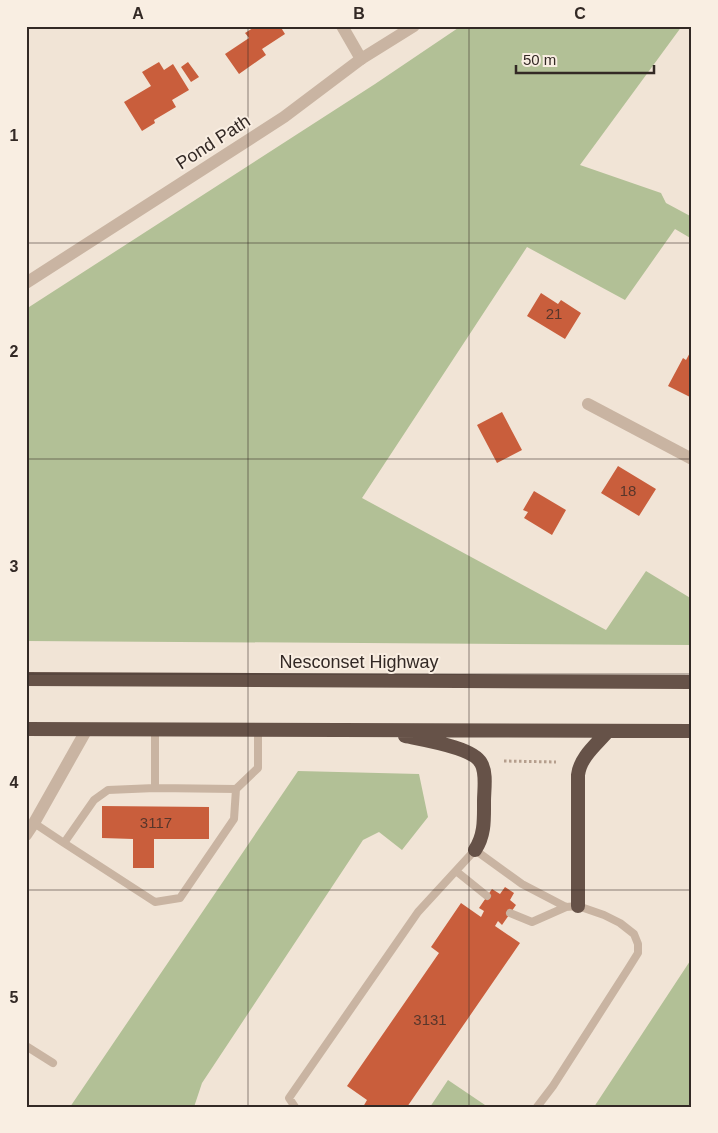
<svg xmlns="http://www.w3.org/2000/svg" width="718" height="1133" font-family="Arial,sans-serif">
<style>
.green{fill:#b2c096}
.building{fill:#c95e3c}
.lines{fill:none;stroke-linecap:round;stroke-linejoin:round}
.path{stroke:#b59e8d;stroke-width:3;stroke-dasharray:2.5 2.5;stroke-linecap:butt}
.service{stroke:#c9b4a2;stroke-width:8}
.minor{stroke:#c9b4a2;stroke-width:12}
.tertiary{stroke:#c9b4a2;stroke-width:12}
.trunk{stroke:#665248;stroke-width:14}
.grid{fill:none;stroke:#332925;stroke-width:1;stroke-opacity:0.55}
.labels{text-anchor:middle;stroke-width:4;stroke-linejoin:round;paint-order:stroke}
.number-label{font-size:15px;fill:#58362b}
.street-label{font-size:18px;fill:#332925;stroke:#f9eee2}
.neatline{fill:none;stroke:#332925;stroke-width:2}
.grid-label{font-size:16px;text-anchor:middle;font-weight:bold;fill:#332925}
</style>
<rect width="100%" height="100%" fill="#f1e4d6"/>
<path class="green" d="M461,26H682L580,165L661,193L666,203L692,217V239L675,229L625,300L527,247L362,498L606,630L646,571L692,599V645L26,641V309L375,84Z
M298,771L419,774L428,817L402,850L379,832L363,840L202,1083L194,1107H70Z
M692,958V1107H594Z
M448,1080L485,1105L483,1107H430Z"/>
<path class="building" d="M251,26H280L285,34L262,49L266,55L239,74L225,54L249,38L245,33L253,28Z
M159,62L164,70L173,64L189,90L172,100L176,107L154,120L155,123L142,131L124,102L151,86L142,72Z
M188,62L199,77L191,82L181,67Z
M541,293L558,304L561,300L581,313L565,339L527,316Z
M692,349V398L668,386L683,358L686,360Z
M502,412L522,450L497,463L477,425Z
M618,466L656,489L639,516L601,493Z
M534,491L566,510L552,535L524,518L528,512L523,510Z
M102,806L209,807V839H154V868H133V839L102,838Z
M505,887L514,893L510,900L516,905L502,925L498,921L495,926L520,943L407,1107H363L367,1100L347,1086L439,953L431,947L461,903L481,917L484,911L479,908L492,889L500,894Z"/>
<g class="lines">
<path class="path" d="M504,761L556,762"/>
<path class="service" d="M155,788L236,789L258,768V729
M34,823L64,843L94,800L108,790L155,788V729
M64,843L155,902L180,898L234,819L236,789
M456,871L487,896
M510,913L532,922L566,907
M26,1046L53,1063
M295,1107L289,1098L418,912L475,850L522,884L566,907L578,906L604,915L620,923L634,934L638,944V953L628,969L553,1086L537,1107"/>
<path class="minor" d="M342,26L361,59
M588,404L692,459
M26,835L34,823L87,729"/>
<path class="tertiary" d="M26,283L284,117L361,59L414,26"/>
<path class="trunk" d="M26,679L692,682
M26,729L692,731
M405,736C423,740 473,747 481,763C487,773 484,790 484,801C484,819 485,835 475,850
M578,906V775C580,757 597,744 608,731"/>
</g>
<path class="grid" d="M248,26V1107M469,26V1107M26,243H692M26,459H692M26,674H692M26,890H692"/>
<g class="labels">
<g class="number-label">
<text x="554" y="319">21</text>
<text x="628" y="496">18</text>
<text x="156" y="828">3117</text>
<text x="430" y="1025">3131</text>
</g>
<g class="street-label">
<text transform="translate(213 142) rotate(-33)" y="6">Pond Path</text>
<text x="359" y="668">Nesconset Highway</text>
</g>
</g>
<rect width="718" height="1133" fill="none" stroke="#f9eee2" stroke-width="55"/>
<path d="M516 65v8h138v-8" fill="none" stroke="#332925" stroke-width="2.5"/>
<text x="523" y="65" font-size="15" fill="#332925" stroke="#f9eee2" stroke-width="4" paint-order="stroke">50 m</text>
<rect x="28" y="28" width="662" height="1078" class="neatline"/>
<g class="grid-label">
<text x="138" y="19">A</text>
<text x="359" y="19">B</text>
<text x="580" y="19">C</text>
<text x="14" y="141">1</text>
<text x="14" y="357">2</text>
<text x="14" y="572">3</text>
<text x="14" y="788">4</text>
<text x="14" y="1003">5</text>
</g>
</svg>
